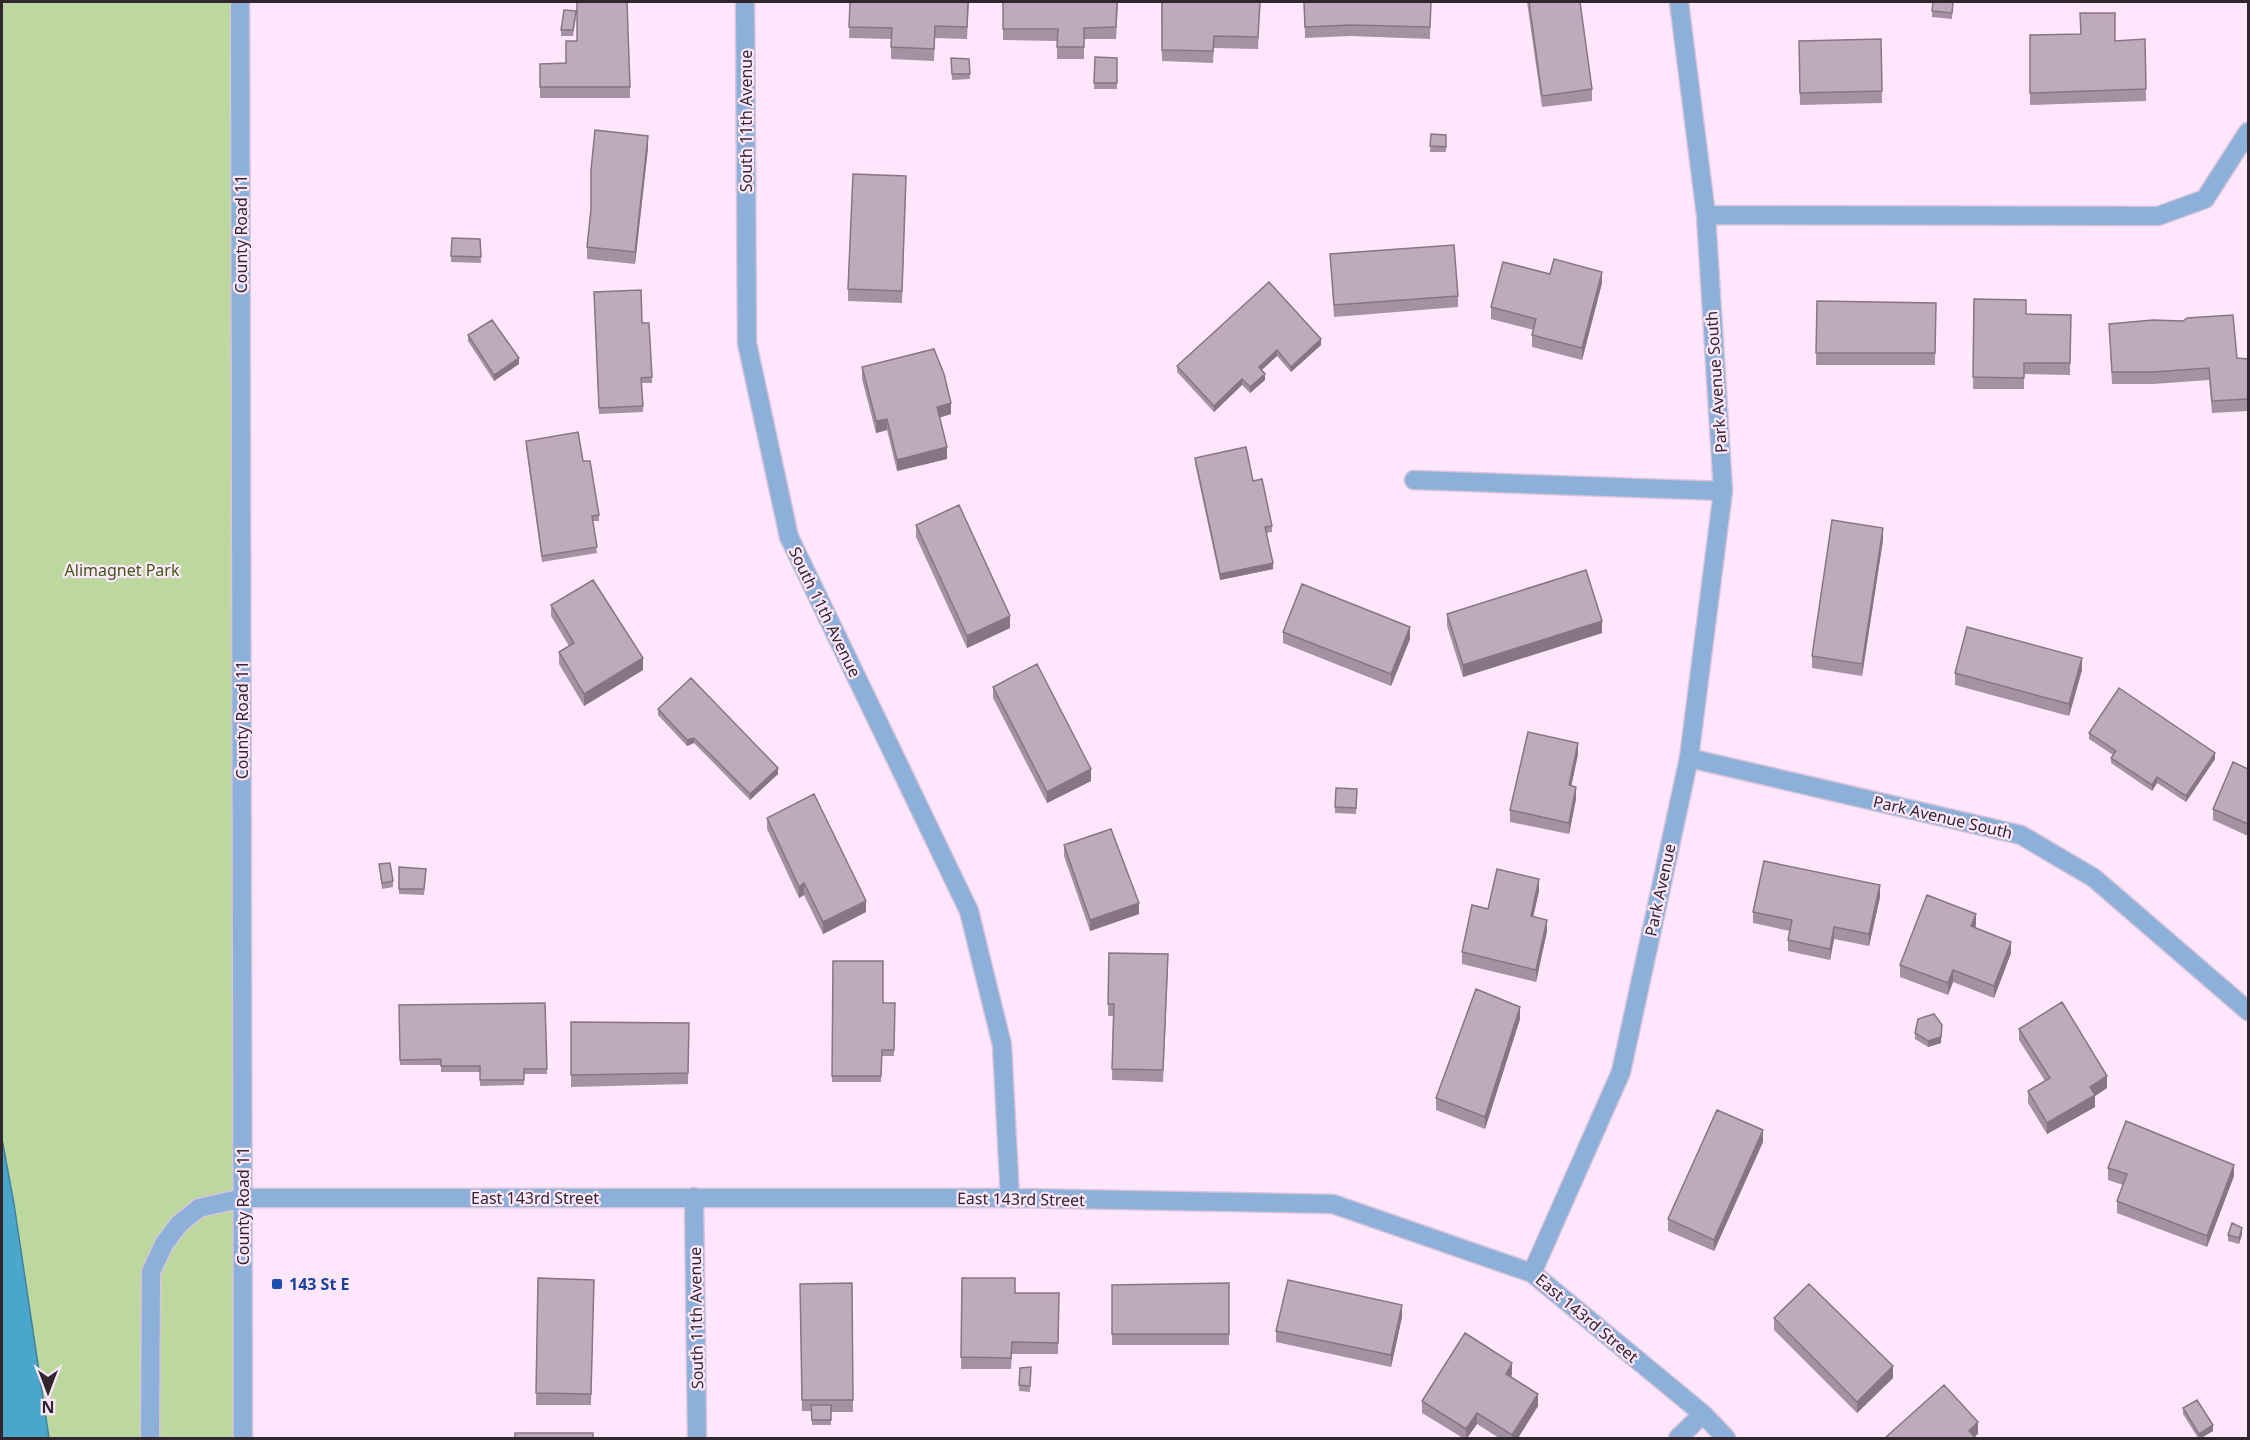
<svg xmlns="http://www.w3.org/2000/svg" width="2250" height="1440" font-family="'Noto Sans',sans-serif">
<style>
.green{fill:#bcd89e}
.water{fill:#4aa6ca;stroke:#42809b;stroke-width:1.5}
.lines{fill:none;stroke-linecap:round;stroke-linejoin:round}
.minor-casing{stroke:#d9c4d8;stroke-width:21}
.minor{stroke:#8cb0da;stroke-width:18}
.wall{fill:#a491a3}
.shaded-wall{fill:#867684}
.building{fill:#bfa9bd;stroke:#867684;stroke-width:1.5}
.transit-dot{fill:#1a4fb4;stroke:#fee7fd;stroke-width:2}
.labels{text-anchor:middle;stroke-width:4.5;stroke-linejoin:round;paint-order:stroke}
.street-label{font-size:16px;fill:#2f262e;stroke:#fee7fd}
.park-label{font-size:16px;fill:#3c590d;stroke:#fee7fd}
.transit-label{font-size:16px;font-weight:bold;fill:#164399;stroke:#fee7fd;text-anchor:start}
</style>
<rect width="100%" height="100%" fill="#fee7fd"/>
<path class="green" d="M2,2H240L243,1438H49L14,1204L2,1139Z"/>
<path class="water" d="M2,1139L14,1204L49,1438H2Z"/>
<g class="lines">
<g class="minor-casing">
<path id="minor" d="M240,2L243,1438
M745,2L747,343L789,537L969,911L1002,1045L1010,1198
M1706,215L2158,216L2205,199L2248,132
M1414,480L1723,491
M1689,758L2021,835L2094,878L2248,1011
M694,1197L697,1438
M1532,1273L1621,1072L1689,758L1723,491L1706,215L1679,2
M150,1438L151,1272L164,1244L179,1224L199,1208L243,1198H1010L1333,1204L1532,1273L1703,1414L1726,1438
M1678,1438L1703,1414"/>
</g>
<use href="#minor" class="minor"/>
</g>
<path class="wall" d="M850,2H969L967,39L935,38L934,61L891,59V39L849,38Z
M1003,2H1118L1116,39H1084V59H1057V41L1003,40Z
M1161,2H1260L1258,49L1214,48L1213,63L1162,61Z
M1304,2H1431L1430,39L1350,36L1305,38Z
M1527,2H1580L1592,89V101L1542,107Z
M1953,2L1952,19L1932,17V11Z
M576,17L573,36H561V30Z
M2030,35L2115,41L2145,39L2146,101L2030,105Z
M1881,39L1882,103L1800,105L1799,41Z
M1095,57L1117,58V89H1094Z
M951,58L969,59L970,79L952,80Z
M540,64L630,87V98H540Z
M1431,134L1446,135V152H1430Z
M648,148L635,264L587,259V247Z
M906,188L902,303L848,301V289Z
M452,238L480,239L481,263L451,262Z
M1330,254L1458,296V307L1334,317Z
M1269,282L1321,345L1291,372L1277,356L1262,370L1265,380L1250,393L1242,385L1214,412L1177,372V366Z
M1602,283L1582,360L1532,347V335L1534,330L1491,319V307Z
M594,292L642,323L652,377V383H642L643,412L599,414Z
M1974,299L2026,314L2071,315L2070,375L2024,374V389H1973Z
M1817,301L1936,303L1935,365H1816Z
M2109,324L2237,358L2248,359V411L2212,413L2209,380L2153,384H2112Z
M468,335L519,364L494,381L468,341Z
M862,367L951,414L939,418L947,459L897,471L887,430L876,433L862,379Z
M526,441L583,461L599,515V521H593L597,553L542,562L526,447Z
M1195,458L1253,481L1272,526V532L1266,533L1273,569L1220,580L1195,463Z
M916,525L1010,628L967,648L916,537Z
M1883,540L1862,676L1812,668V656Z
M551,605L643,670L584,706L559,664V652L569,646L551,616Z
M1447,614L1602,633L1463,677L1447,626Z
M1283,632L1410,639L1391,686L1283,643Z
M2082,670L2069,716L1955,685V673Z
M993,687L1091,781L1047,803L993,698Z
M658,709L778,774L750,800L694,743L687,746L658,715Z
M2089,733L2215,759L2186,802L2157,783L2152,791L2111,763V758L2113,755L2089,739Z
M1578,754L1571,786L1576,799L1569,834L1510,822V810Z
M2248,769V836L2213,820V809Z
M1357,789L1356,814L1335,813V807Z
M767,818L866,912L823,934L804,895L799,898L767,829Z
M1064,845L1139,914L1090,931L1064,856Z
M379,864L393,881V887L382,889Z
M399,867L426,874L424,895L399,894Z
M1539,891L1533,916L1547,931L1536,982L1462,964V952L1488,909Z
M1880,897L1869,946L1834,939L1830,960L1788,951V940L1790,931L1753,923V912Z
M1976,925L1975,928L2011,953L1994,998L1953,982L1948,995L1900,977V965Z
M1109,953L1168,965L1163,1082L1112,1080L1113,1016H1108Z
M833,961L883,1003H895L894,1056H882L881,1082H832Z
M545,1003L547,1074H524V1085L480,1086V1072H441V1065H400L399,1005Z
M1520,1019L1485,1129L1436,1110V1098Z
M571,1022L689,1023L688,1084L571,1087Z
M2019,1029L2107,1088L2095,1096V1107L2047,1134L2028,1103V1091L2045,1081L2019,1040Z
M1915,1033L1941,1043L1928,1047L1915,1039Z
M1763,1142L1714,1251L1668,1231V1219Z
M2108,1168L2234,1176L2207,1247L2117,1213V1201L2123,1185L2108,1180Z
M2242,1234L2239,1244L2228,1241V1235Z
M538,1278L594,1280L591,1405H536Z
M962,1278L1015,1293H1059L1058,1354H1012L1011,1369H961Z
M852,1283L853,1412H831V1425H812L811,1411H802L800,1284Z
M1229,1283V1345H1112V1285Z
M1402,1317L1391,1367L1276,1342V1331Z
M1774,1318L1893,1378L1857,1413L1774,1330Z
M1031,1367L1030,1392L1019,1391L1020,1368Z
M1512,1374L1511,1377L1538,1406L1518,1438H1499L1477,1424L1467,1438H1463L1422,1413V1401Z
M2183,1408L2213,1431L2201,1438H2198L2183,1414Z"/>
<path class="shaded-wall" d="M648,136V148L635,264V252Z
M1602,272V283L1582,360V348Z
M1321,339V345L1291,372V367Z
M1277,350V356L1259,372V367Z
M519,358V364L494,381V375Z
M1265,374V380L1250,393V387Z
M1242,379V385L1214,412V406Z
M951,403V414L937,418V407Z
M887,419V430L876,433V421Z
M947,447V459L897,471V460Z
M1883,528V540L1862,676V664Z
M1273,563V569L1220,580V574Z
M1010,616V628L967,648V636Z
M1602,621V633L1463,677V665Z
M1410,627V639L1391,686V674Z
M643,658V670L584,706V694Z
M2082,658V670L2069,716V704Z
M694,738V743L687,746V740Z
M1578,743V754L1569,797V785Z
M2215,753V759L2186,802V796Z
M778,768V774L750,800V794Z
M1091,769V781L1047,803V792Z
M2157,777V783L2152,791V785Z
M1576,787V799L1569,834V823Z
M1539,879V891L1531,927V916Z
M804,883V895L799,898V887Z
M1880,885V897L1869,946V934Z
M866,901V912L823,934V922Z
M1139,903V914L1090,931V920Z
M1976,914V925L1971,938V926Z
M1547,920V931L1536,982V970Z
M1834,927V939L1830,960V949Z
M2011,942V953L1994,998V986Z
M1953,970V982L1948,995V983Z
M1520,1007V1019L1485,1129V1117Z
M1942,1025L1941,1043L1928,1047V1041Z
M2107,1076V1088L2095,1096V1107L2047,1134V1123L2090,1087Z
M1763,1130V1142L1714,1251V1240Z
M2234,1165V1176L2207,1247V1236Z
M2242,1228V1234L2239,1244V1238Z
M1402,1305V1317L1391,1367V1355Z
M1512,1363V1374L1506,1385V1374Z
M1893,1366V1378L1857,1413V1402Z
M1538,1394V1406L1518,1438H1512V1435Z
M1477,1413V1424L1467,1438H1466V1429Z
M1978,1422V1434L1973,1438L1969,1431Z
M2213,1425V1431L2201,1438H2199V1434Z"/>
<path class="building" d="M577,2H627L630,87H540V64L566,63V41H577Z
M850,2H968L967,27L935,26L934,49L891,47L892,28L849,27Z
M1003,2H1117L1116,27L1084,28V47H1057L1058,29H1003Z
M1162,2H1260L1258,37L1214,36L1213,51L1162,50Z
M1304,2H1431L1430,27L1350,25L1305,27Z
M1529,2H1580L1592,89L1542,96Z
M1933,2H1953L1952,13L1932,11Z
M564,10L576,11L573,30H561Z
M2080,13H2115V41L2145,39L2146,89L2030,93V35L2081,34Z
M1881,39L1882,91L1800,93L1799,41Z
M1095,57L1117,58V83H1094Z
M951,58L969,59L970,74H952Z
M595,130L648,136L635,252L587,247L591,209V170Z
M1431,134L1446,135V147L1430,146Z
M853,174L906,176L902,291L848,289Z
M452,238L480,239L481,257L451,256Z
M1454,245L1458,296L1334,305L1330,254Z
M1554,259L1602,272L1582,348L1532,335L1536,319L1491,307L1503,262L1550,274Z
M1269,282L1321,339L1291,367L1277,350L1259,367L1265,374L1250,387L1242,379L1214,406L1177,366Z
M641,290L642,323H649L652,377L641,378L643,406L599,408L594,292Z
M1974,299L2026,300V314L2071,315L2070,363H2024V378L1973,377Z
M1817,301L1936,303L1935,353H1816Z
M2233,315L2237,358L2248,359V399L2212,401L2209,368L2153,372H2112L2109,324L2153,320L2183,321L2187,318Z
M492,320L519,358L494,375L468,335Z
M934,349L944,374L951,403L937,407L947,447L897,460L887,419L876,421L862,367Z
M578,432L583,461H590L599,515L592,516L597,547L542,556L526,441Z
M1246,447L1253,481L1262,479L1272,526L1265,527L1273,563L1220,574L1195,458Z
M959,505L1010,616L967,636L916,525Z
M1832,520L1883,528L1862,664L1812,656Z
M1586,570L1602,621L1463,665L1447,614Z
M593,580L643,658L584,694L559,652L574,643L551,605Z
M1302,584L1410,627L1391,674L1283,632Z
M1967,627L2082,658L2069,704L1955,673Z
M1037,664L1091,769L1047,792L993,687Z
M691,678L778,768L750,794L694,738L687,740L658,709Z
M2119,688L2215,753L2186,796L2157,777L2152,785L2111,758L2116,751L2089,733Z
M1528,732L1578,743L1569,785L1576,787L1569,823L1510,810Z
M2233,762L2248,769V824L2213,809Z
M1336,788L1357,789L1356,808L1335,807Z
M814,794L866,901L823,922L804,883L799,887L767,818Z
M1111,829L1139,903L1090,920L1064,845Z
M1764,861L1880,885L1869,934L1834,927L1830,949L1788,940L1792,920L1753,912Z
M390,863L393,881L382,883L379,864Z
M399,867L426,869L424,889H399Z
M1497,869L1539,879L1531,916L1547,920L1536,970L1462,952L1472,905L1488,909Z
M1927,895L1976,914L1971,926L2011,942L1994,986L1953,970L1948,983L1900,965Z
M1109,953L1168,954L1163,1070L1112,1069L1114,1004H1108Z
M833,961H883V1003H895L894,1050H882L881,1076H832Z
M1476,989L1520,1007L1485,1117L1436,1098Z
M2062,1002L2107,1076L2090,1087L2095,1095L2047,1123L2028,1091L2050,1078L2019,1029Z
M545,1003L547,1069H524V1080H480V1066H441V1059L400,1060L399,1005Z
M1934,1014L1942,1025L1941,1037L1928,1041L1915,1033L1918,1019Z
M571,1022L689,1023L688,1073L571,1075Z
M1717,1110L1763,1130L1714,1240L1668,1219Z
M2126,1121L2234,1165L2207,1236L2117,1201L2127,1174L2108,1168Z
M2232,1223L2242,1228L2239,1238L2228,1235Z
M538,1278L594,1280L591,1394L536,1393Z
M962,1278H1015V1293H1059L1058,1343L1012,1342L1011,1358L961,1357Z
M1288,1280L1402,1305L1391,1355L1276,1331Z
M852,1283L853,1400H802L800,1284Z
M1229,1283V1334H1112V1285Z
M1809,1284L1893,1366L1857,1402L1774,1318Z
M1465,1333L1512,1363L1506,1374L1538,1394L1512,1435L1477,1413L1466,1429L1422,1401Z
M1031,1367L1030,1386L1019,1385L1020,1368Z
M1944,1385L1978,1422L1969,1431L1976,1438H1885Z
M2197,1400L2213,1425L2199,1434L2183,1408Z
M811,1405H831V1420H812Z
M515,1433H593V1438H515Z"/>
<rect class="transit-dot" x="271" y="1278" width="12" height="12" rx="3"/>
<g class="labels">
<g class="street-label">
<text transform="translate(746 121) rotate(-90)" y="6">South 11th Avenue</text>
<text transform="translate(241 234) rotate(-90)" y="6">County Road 11</text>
<text transform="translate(1716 382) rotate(-94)" y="6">Park Avenue South</text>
<text transform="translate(825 612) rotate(64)" y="6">South 11th Avenue</text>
<text transform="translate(242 720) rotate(-90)" y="6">County Road 11</text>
<text transform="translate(1943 817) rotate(13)" y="6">Park Avenue South</text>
<text transform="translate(1660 890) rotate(-78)" y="6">Park Avenue</text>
<text x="535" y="1204">East 143rd Street</text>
<text transform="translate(1021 1199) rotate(1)" y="6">East 143rd Street</text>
<text transform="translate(243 1206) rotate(-90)" y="6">County Road 11</text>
<text transform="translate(696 1318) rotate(-91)" y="6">South 11th Avenue</text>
<text transform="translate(1587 1318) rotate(40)" y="6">East 143rd Street</text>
</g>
<g class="park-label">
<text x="122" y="576">Alimagnet Park</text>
</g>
<g class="transit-label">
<text x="289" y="1290">143 St E</text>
</g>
</g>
<rect width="2250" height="1440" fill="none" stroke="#2f262e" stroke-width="6"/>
<g transform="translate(48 1392) rotate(180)" stroke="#fee7fd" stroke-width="4.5" paint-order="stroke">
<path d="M0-4.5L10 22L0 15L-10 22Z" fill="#2f262e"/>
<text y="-9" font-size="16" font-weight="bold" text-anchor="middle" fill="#2f262e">N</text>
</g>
</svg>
